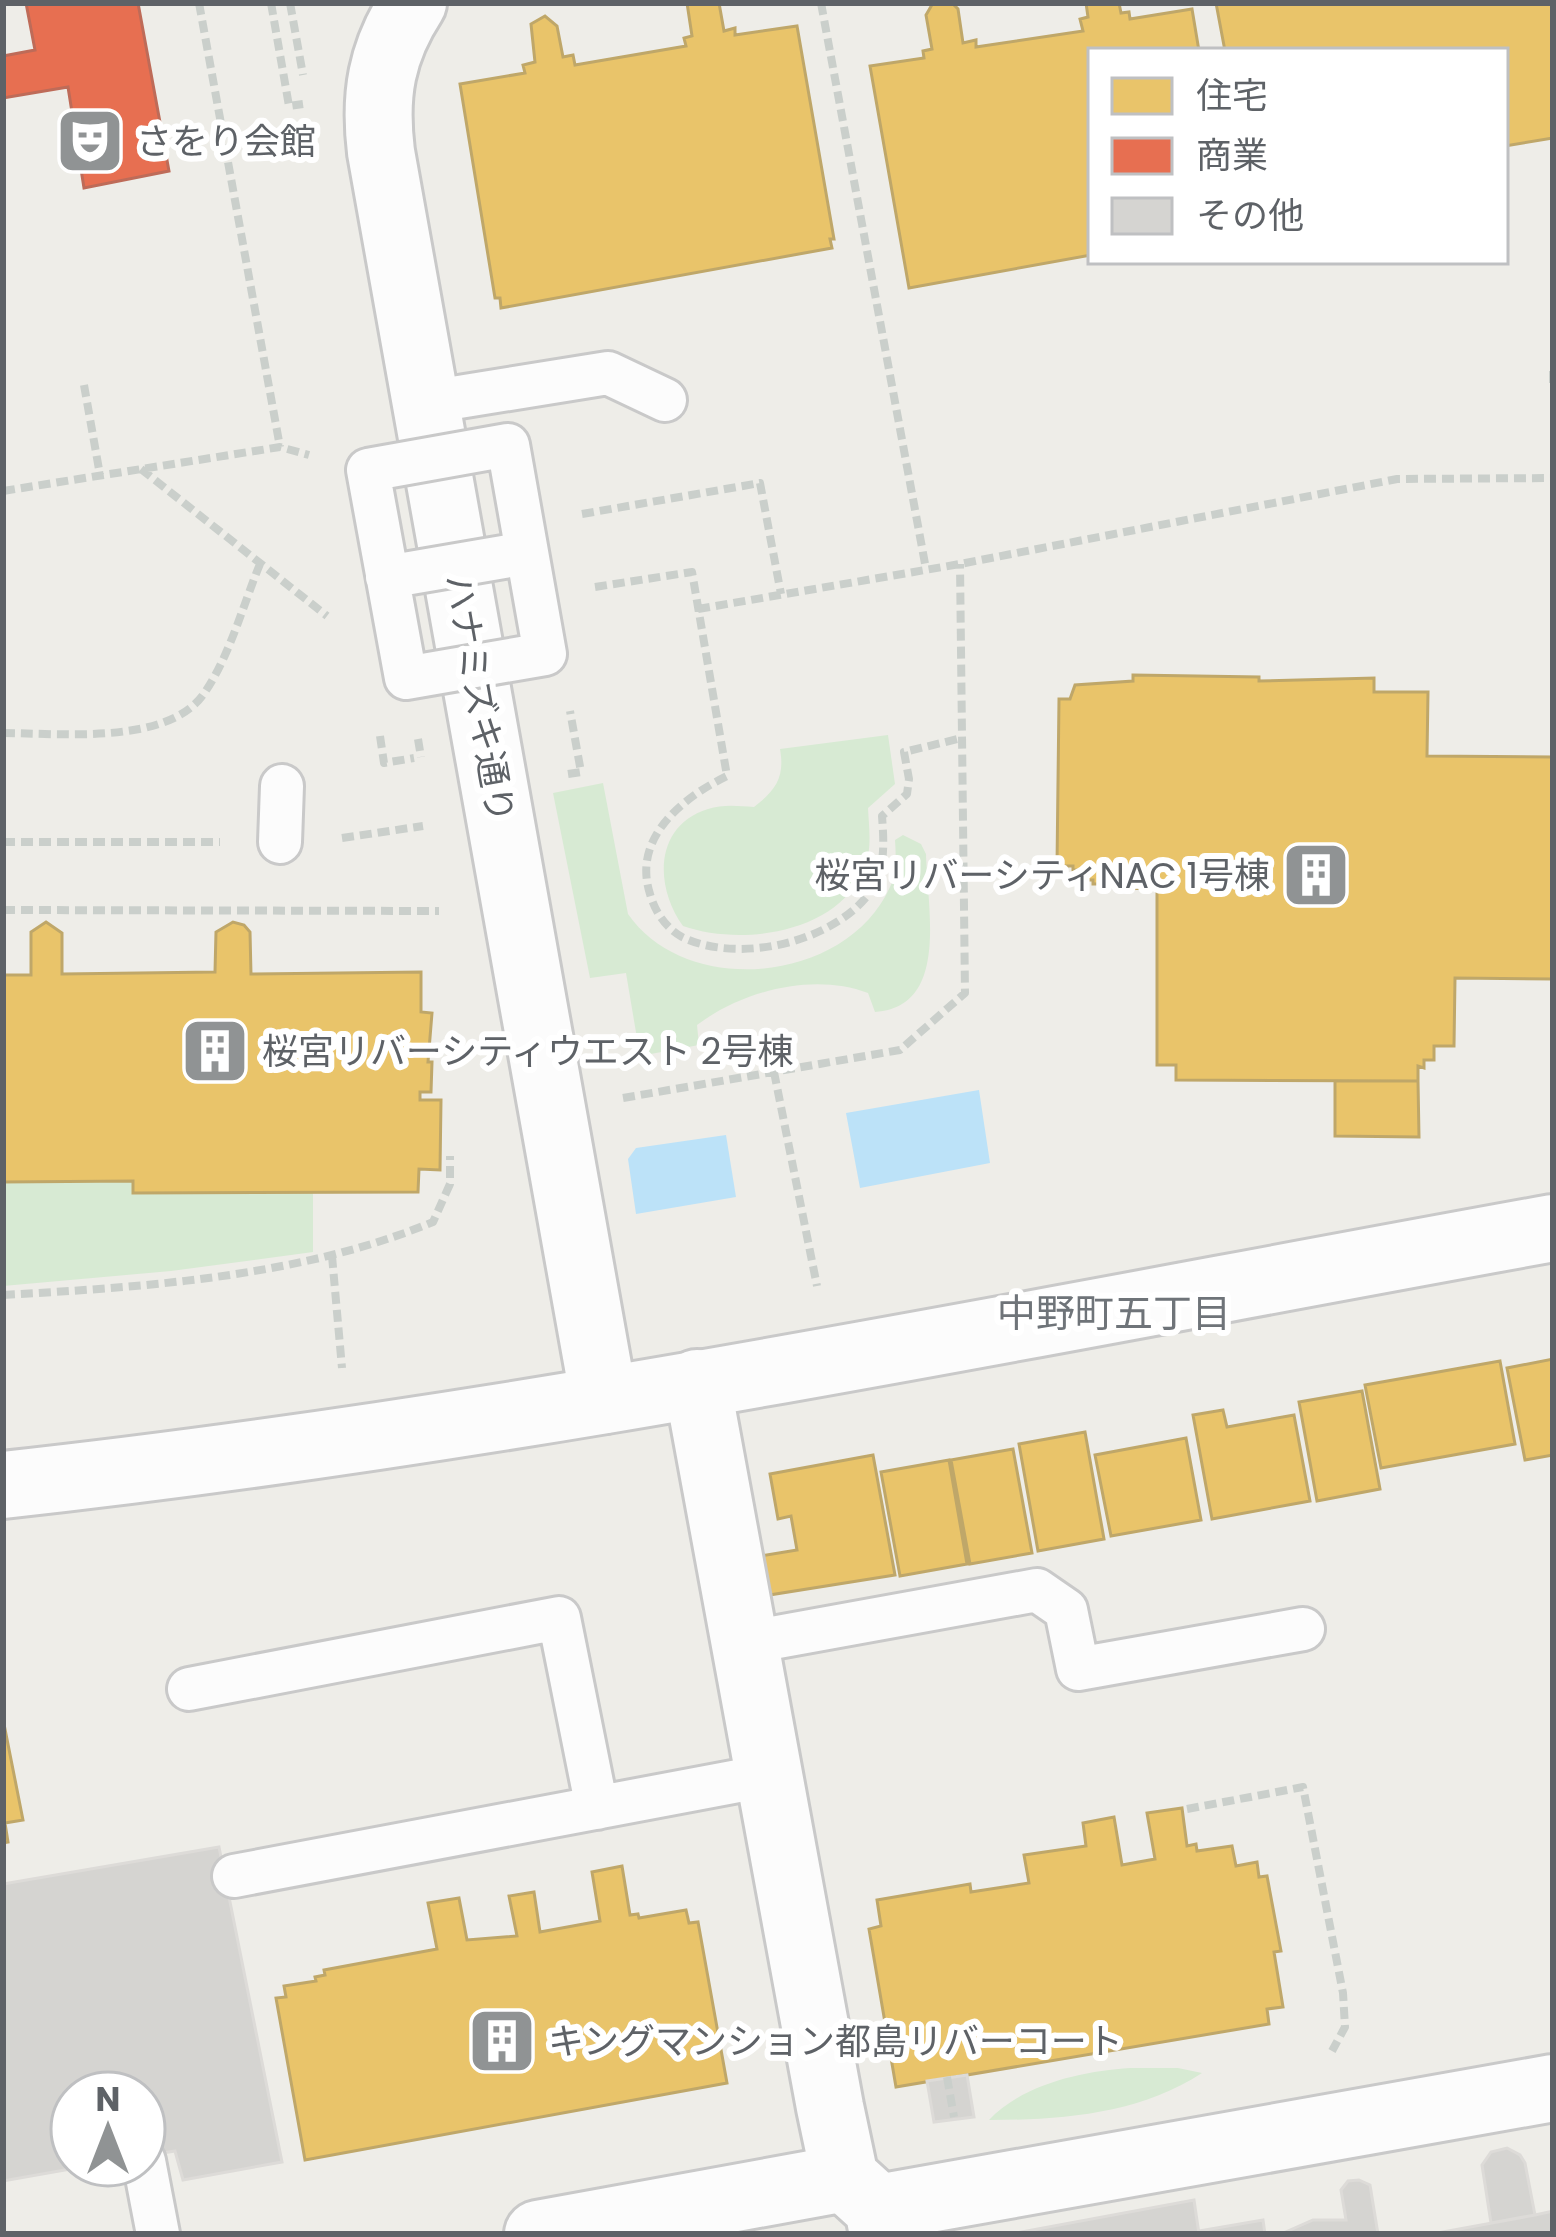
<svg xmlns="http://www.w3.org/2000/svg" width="1556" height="2237" font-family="Poppins,'Noto Sans JP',sans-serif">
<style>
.green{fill:#d7ead3}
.water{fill:#bce2f8}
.homes{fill:#e9c46a;stroke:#bfa769;stroke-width:3}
.shops{fill:#e76f51;stroke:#be6b58;stroke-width:3}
.building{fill:#d5d4d1;stroke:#dddbd8;stroke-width:3}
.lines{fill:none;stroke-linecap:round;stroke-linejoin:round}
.service-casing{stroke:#c9c9c9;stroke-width:48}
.minor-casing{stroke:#c9c9c9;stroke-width:72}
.tertiary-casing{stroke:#c9c9c9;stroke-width:72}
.path{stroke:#cacfcb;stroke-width:8;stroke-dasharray:12 6;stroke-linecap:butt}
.service{stroke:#fcfcfc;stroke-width:42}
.minor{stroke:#fcfcfc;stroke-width:66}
.tertiary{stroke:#fcfcfc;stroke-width:66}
.service-bridge-casing{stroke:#c9c9c9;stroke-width:48;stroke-linecap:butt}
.path-bridge{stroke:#cacfcb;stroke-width:8;stroke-dasharray:12 6;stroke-linecap:butt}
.service-bridge{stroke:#fcfcfc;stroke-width:42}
.labels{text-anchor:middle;stroke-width:12;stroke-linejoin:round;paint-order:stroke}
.poi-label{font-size:36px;fill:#5e6267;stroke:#fff;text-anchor:start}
.street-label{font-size:36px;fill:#5e6267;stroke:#fff}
.neighbourhood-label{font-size:39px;fill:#6f7479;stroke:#fff}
</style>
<rect width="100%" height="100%" fill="#eeede8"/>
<path class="green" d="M888,735L895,784L868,808C869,830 873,852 862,874C833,934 740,946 683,926C655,888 653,826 708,809C723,804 739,806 754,807C776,790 785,777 780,749Z
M603,783L628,914C687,999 847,983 890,887C897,872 896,856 895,840L903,835L921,844L926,854C927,908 950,1007 875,1012L868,993C813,972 742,991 697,1025L699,1045L640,1056L626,973L590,978L553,793Z
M133,1181L134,1193L313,1192V1252L171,1271L3,1286V1182Z
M1130,2068H1178L1202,2073C1139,2114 1062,2120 989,2120C1023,2084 1083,2071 1130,2068Z"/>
<path class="water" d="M979,1090L990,1163L860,1188L846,1113Z
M726,1135L736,1197L636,1214L628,1159L636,1148Z"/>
<path class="homes" d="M687,3H719L724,31L735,28V35L797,26L834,239H830L832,248L501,308L500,298H495L460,84L525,73L523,65L535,62L531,24L545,16L557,26L563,57L573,55L575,65L686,46L684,38L692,36Z
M933,3L953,4L958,9L963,43L976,40V47L1083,31L1080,19L1088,17L1086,3H1119L1121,13L1129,12L1130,19L1192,9L1199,51H1091V255L909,288L870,66L924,58L923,51L932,49L926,15Z
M1216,3H1553V138L1505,146V51H1225Z
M1133,675L1259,677V681L1374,678V692H1428L1427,756L1553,757V979L1455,978L1454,1046H1434V1060H1424V1068L1418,1066V1081L1176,1080V1065H1157V888L1119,889V884H1093V880H1078V870H1073V866H1057L1059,699H1070L1075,685L1133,681Z
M46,922L62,933V974L215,972L216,932L233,922L244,925L250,932L251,974L421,972V1012L432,1013L428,1062H432L431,1092H420V1100H441L440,1170L419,1169L418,1192L133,1193V1181L3,1182V975H31V932Z
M1335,1081H1418L1419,1137L1335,1136Z
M1553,1359V1455L1525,1460L1507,1368Z
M1500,1361L1515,1444L1381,1468L1365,1385Z
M1362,1391L1380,1489L1317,1501L1299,1402Z
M1223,1410L1227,1427L1294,1415L1310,1501L1212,1519L1193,1415Z
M1085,1432L1104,1539L1038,1551L1019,1444Z
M1186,1438L1201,1520L1111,1536L1095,1455Z
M1013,1449L1032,1553L970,1564L951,1460Z
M873,1455L895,1575L763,1596L755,1557L797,1550L791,1516L778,1519L770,1474Z
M949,1460L967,1564L900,1576L881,1472Z
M3,1719L23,1820L5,1823L8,1842L3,1843Z
M1182,1808L1187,1846L1196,1844L1197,1851L1232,1846L1236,1866L1257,1862L1259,1877L1267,1876L1281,1951L1274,1952L1283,2007L1267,2009L1269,2024L896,2087L869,1929L881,1926L877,1900L970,1884L971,1892L1029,1883L1024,1855L1086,1846L1083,1823L1114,1817L1122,1865L1155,1859L1147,1813Z
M622,1866L630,1915L638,1914L639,1918L686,1910L689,1923L698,1922L727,2083L305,2160L276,1998L286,1997L284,1986L316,1981L315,1977L325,1975L324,1970L437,1949L428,1903L459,1898L467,1940L517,1936L509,1896L534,1892L540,1932L600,1921L592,1872Z"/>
<path class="shops" d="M26,3H138L169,171L84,188L68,87L3,98V56L35,50Z"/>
<path class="building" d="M219,1847L282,2162L183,2180L175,2151L144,2156V2093H72V2165H93L3,2181V1884Z
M967,2075L974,2117L934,2122L927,2081Z
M1507,2148L1520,2155L1525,2163L1535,2215L1491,2223L1482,2165L1491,2152Z
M1359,2180L1370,2185L1378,2234H1281L1313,2220H1346L1341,2190L1348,2181Z
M1194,2200L1199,2234H1011Z
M1553,2211V2234H1432L1535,2215Z
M1263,2220L1265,2234H1199V2231Z"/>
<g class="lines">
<g class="service-casing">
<path id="service" d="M428,402L608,373L665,400
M280,842L282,786
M745,1643L1037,1590L1066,1610L1078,1669L1303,1629
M189,1689L559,1618L597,1808
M234,1876L770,1775
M144,2161L158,2234"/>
</g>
<g class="minor-casing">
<path id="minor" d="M413,3C381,52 374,95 381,152L604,1400
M697,1383L830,2107L845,2178L878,2208L883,2234
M878,2208L1553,2088"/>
</g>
<g class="tertiary-casing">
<path id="tertiary" d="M3,1485C524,1428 1038,1321 1553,1228
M538,2234L845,2178"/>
</g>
<path class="path" d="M199,3L280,447
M271,3L289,106L303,104
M290,3L303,75
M821,3L926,569
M1553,371V384
M84,385L100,475
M141,469L327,616
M3,491L280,447L309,455
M582,514L760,483L781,594
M595,587L692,572L727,776C682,798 632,838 650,894C655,912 666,928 682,937C738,964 830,943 868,895C886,871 884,844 882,816L907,794L909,779L904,752L962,738
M698,609L960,564L1397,479L1553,478
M3,733C60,733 170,746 205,692C230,655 243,605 260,564
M380,736L384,763L414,758
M568,774L581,772L570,711
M342,838L423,826
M3,842H220
M3,910L439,911
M774,1072L817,1286
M623,1098L900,1050L965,993L960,564
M332,1256L342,1368
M3,1295C146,1287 300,1277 433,1222L450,1184V1156
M1187,1809L1303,1787L1343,1993L1345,2027L1332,2051
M947,2077L954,2117"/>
<use href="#service" class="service"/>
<use href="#minor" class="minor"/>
<use href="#tertiary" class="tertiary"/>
<g class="service-bridge-casing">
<path id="service-bridge" d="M508,445L545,654L406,678L368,470Z
M387,577L527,553"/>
</g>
<path class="path-bridge" d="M418,739L421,757"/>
<use href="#service-bridge" class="service-bridge"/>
</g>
<defs>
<g id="theatre-square" transform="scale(3.45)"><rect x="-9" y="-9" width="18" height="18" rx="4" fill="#909394" stroke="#fff"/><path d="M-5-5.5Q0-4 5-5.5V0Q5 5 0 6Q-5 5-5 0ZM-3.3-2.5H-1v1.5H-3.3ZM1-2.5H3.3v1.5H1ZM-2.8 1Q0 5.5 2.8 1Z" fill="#fff"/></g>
<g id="building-square" transform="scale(3.45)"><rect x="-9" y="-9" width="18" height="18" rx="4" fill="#909394" stroke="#fff"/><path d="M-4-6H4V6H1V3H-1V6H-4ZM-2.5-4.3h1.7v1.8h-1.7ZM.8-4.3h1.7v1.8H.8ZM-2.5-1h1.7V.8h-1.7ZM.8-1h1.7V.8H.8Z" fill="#fff"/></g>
</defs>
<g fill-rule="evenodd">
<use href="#theatre-square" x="90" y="141"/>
<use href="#building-square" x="1316" y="875"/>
<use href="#building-square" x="215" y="1051"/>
<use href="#building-square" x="502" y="2041"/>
</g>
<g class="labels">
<g class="poi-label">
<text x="136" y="154">さをり会館</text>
<text x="1270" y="888" text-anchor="end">桜宮リバーシティNAC 1号棟</text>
<text x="262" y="1064">桜宮リバーシティウエスト 2号棟</text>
<text x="548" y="2054">キングマンション都島リバーコート</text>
</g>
<g class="street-label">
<text transform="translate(480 698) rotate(80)" y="13">ハナミズキ通り</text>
</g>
<g class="neighbourhood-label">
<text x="1114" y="1327">中野町五丁目</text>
</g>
</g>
<rect width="1556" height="2237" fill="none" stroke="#5e6267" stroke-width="12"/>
<rect x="1088" y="48" width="420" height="216" fill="#ffffff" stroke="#bfc0c2" stroke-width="3"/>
<rect x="1112" y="78" width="60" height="36" fill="#e9c46a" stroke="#bfc0c2" stroke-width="3"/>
<text x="1196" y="108" font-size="36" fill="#5e6267">住宅</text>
<rect x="1112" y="138" width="60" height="36" fill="#e76f51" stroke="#bfc0c2" stroke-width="3"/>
<text x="1196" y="168" font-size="36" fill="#5e6267">商業</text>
<rect x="1112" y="198" width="60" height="36" fill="#d5d4d1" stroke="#bfc0c2" stroke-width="3"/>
<text x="1196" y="228" font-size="36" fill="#5e6267">その他</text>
<g transform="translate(108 2129)"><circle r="57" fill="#ffffff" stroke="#bfc0c2" stroke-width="3"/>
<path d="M0-9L21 45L0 30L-21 45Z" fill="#909394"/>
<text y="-18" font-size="33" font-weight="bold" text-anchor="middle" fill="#5e6267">N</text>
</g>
</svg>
